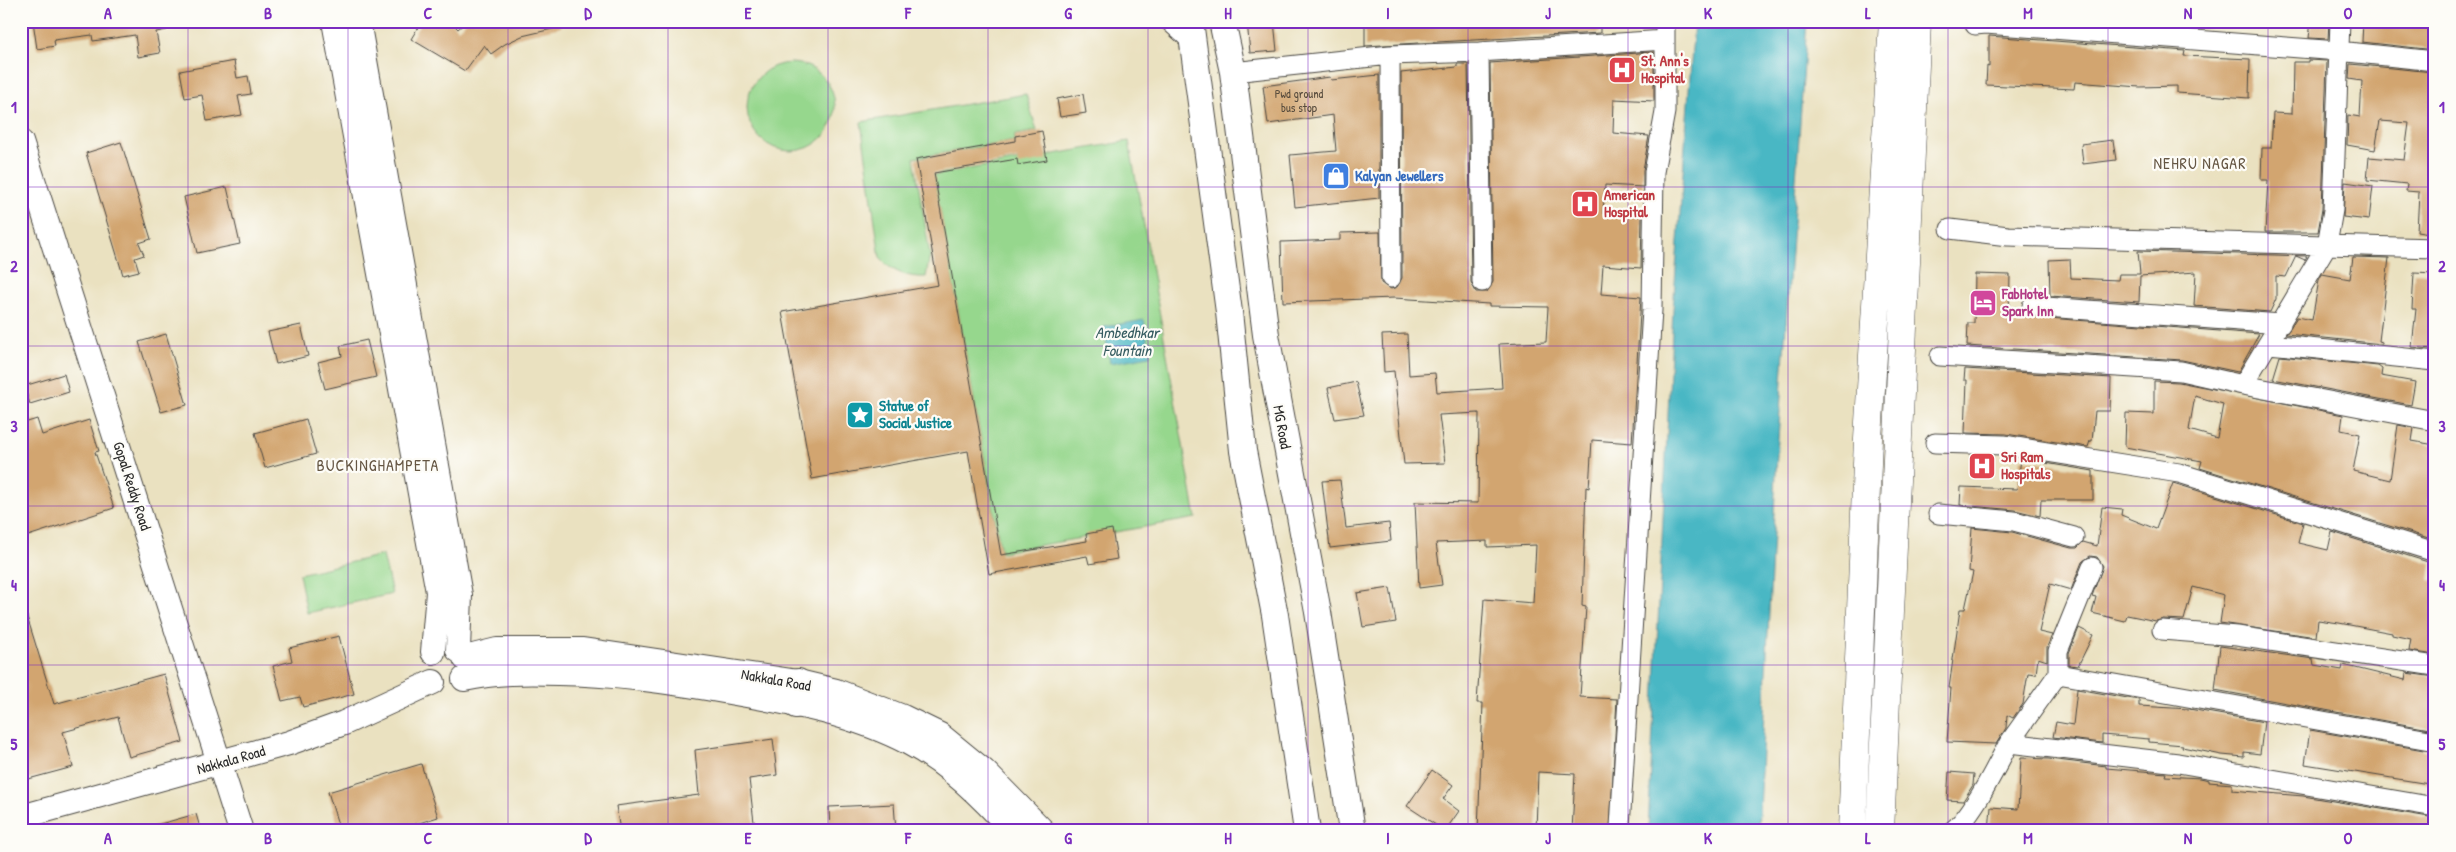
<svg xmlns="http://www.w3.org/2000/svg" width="2456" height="852" font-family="'Patrick Hand',sans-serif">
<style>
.green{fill:#96d78d;stroke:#60815c}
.water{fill:#4ab7c4;stroke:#3a7178}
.building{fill:#d2a570;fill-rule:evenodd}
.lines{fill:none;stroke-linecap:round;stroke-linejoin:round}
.minor-casing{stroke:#484641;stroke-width:21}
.tertiary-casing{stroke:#484641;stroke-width:26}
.secondary-casing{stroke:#484641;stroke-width:28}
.trunk-casing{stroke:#484641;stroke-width:29}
.minor{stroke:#fff;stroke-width:19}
.tertiary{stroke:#fff;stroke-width:24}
.secondary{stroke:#fff;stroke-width:26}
.trunk{stroke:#fff;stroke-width:28}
.grid{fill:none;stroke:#7b2cbf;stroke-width:1;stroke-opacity:0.55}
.labels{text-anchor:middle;stroke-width:4.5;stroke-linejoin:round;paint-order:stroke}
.number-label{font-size:12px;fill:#554a3c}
.health-label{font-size:15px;font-weight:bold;fill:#be3a42;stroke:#fdfcf7;text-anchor:start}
.shop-label{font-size:15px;font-weight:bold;fill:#366cbe;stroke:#fdfcf7;text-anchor:start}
.hotel-label{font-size:15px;font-weight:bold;fill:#b23c85;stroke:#fdfcf7;text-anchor:start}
.culture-label{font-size:15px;font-weight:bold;fill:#0d838f;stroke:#fdfcf7;text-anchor:start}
.street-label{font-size:15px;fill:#2b2b2b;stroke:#fdfcf7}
.neighbourhood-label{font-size:16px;letter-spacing:1px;fill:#655643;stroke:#fdfcf7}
.water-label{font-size:16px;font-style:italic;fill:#365c61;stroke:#fdfcf7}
.neatline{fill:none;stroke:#7b2cbf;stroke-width:2}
.grid-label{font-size:16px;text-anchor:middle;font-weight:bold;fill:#7b2cbf}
</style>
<rect width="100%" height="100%" fill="#fdfcf7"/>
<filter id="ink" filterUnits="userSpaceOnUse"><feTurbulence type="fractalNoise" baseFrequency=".02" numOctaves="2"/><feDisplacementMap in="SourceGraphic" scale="10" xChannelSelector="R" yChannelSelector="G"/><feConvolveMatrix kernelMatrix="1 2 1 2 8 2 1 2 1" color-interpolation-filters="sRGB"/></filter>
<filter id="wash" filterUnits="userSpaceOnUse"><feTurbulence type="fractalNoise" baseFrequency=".0096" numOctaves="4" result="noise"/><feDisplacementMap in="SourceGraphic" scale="20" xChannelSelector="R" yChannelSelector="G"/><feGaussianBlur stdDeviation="1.12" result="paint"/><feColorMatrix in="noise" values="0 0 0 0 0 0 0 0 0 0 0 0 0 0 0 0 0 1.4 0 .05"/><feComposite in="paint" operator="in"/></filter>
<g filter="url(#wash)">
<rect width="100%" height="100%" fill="#eae1c0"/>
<path class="green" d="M747 107a44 44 0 1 1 88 0a44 44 0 1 1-88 0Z
M1026,94L1037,131L1015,135L1014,141L914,158L930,255L926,277C908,278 892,272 880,258L861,122Z
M1129,141L1196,518L1001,552L934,175Z
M383,555L392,594L307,613L299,574Z"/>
<path class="water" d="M1694,21H1807L1777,454L1758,831H1648L1673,310Z
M1144,320L1150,356L1110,363L1104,327Z"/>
<g id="blocks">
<path class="building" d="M33,21H166L167,30L156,32L160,53L138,57L135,35L93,41L92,35L54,40L55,46L37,49Z
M422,21H450L458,29L467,21H561V27L522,36L505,44L491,54L484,45L465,71L411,39Z
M1247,21H1274L1277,51L1250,53Z
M1365,21H1600V33L1365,46Z
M2147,21H2185V28L2147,25Z
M2311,21H2329L2328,39L2309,38Z
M2363,21H2435V50L2362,42Z
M1989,36L2185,51L2184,56L2250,59L2249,98L2177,93V86L2140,87L2075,82L2074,89L1986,85L1987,66L1989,67Z
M1654,52V101L1614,99L1613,133L1649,136L1643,170V187L1605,185L1603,213L1642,216L1641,268L1603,265L1601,294L1641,297L1632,443L1592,440L1589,488L1586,487L1582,606L1586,607L1580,697L1617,699L1610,831H1572L1575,774L1538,772L1536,831H1478L1483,703H1477L1484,599L1533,603L1536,545L1487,547V541L1436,543L1442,585L1419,588L1415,502L1478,503L1479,413L1439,415L1445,463L1404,464L1394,371L1384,372L1382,335L1407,334L1409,375L1435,373L1437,392L1502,388L1499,344L1546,342L1548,307L1489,306V304L1394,298L1283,302L1281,242L1340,240V233L1380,232L1381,283L1391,289L1397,287L1402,278L1401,73L1457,67V64H1468L1471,282L1476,292H1487L1493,282L1490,63Z
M2308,60L2327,61L2322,209L2318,232H2265L2268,180H2261L2262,148H2271L2273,113L2292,114L2293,62H2308Z
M234,61L237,78L248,76L251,94L238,96L242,115L207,121L202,95L185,98L180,71Z
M2350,64L2433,72L2430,121H2435V235L2417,232L2419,192L2406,191L2407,184L2367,180L2369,157L2404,160L2409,123L2380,121L2375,150L2347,145L2348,115L2360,117L2362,81L2349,79Z
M1379,75V198L1295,207L1290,155L1336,151L1333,115L1268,124L1263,86L1330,77L1331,80Z
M1083,94L1086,113L1060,117L1057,99Z
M1042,131L1047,160L1018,165L1017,159L934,173L1001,555L1087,541L1086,534L1112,529L1117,559L1089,564L1087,556L989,574L968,451L812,479L782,312L938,285L916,159L1015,141V136Z
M2113,140L2116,160L2083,164L2081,144Z
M121,142L151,239L139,243L144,255L135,258L139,271L123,275L86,153Z
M2345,182L2373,186L2369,220L2343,217Z
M227,187L240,244L197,253L184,197Z
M2138,251L2307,256L2305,260L2296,256L2286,277L2276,276V299L2270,312L2194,306L2196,272L2140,276L2139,302L2050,296L2049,260L2070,259L2071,278L2118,280L2119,274H2140Z
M2353,257L2389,258L2379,341L2382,342V344L2286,334L2297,317L2312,320L2319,280L2322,274L2350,279Z
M2414,273L2435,274V321L2432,349L2412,347L2416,309H2412Z
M1975,274L2010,275L2009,315L2259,334L2238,372L2182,360L1967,346L1968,323H1974Z
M301,325L308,356L276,364L268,332Z
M166,334L187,405L161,412L139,342Z
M367,340L376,377L325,389L318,362L342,356L340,346Z
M2280,356L2378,366L2382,369L2381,376L2415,382L2411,405L2273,379Z
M1965,369L2111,378L2110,411H2095L2092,441H2090L2088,447L2006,434L1965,433L1967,380H1964Z
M64,374L69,392L30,404L24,386Z
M2154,381L2179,382L2343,415L2341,430L2360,434L2353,471L2390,480L2398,425L2414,428L2412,441L2435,445V478L2432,477L2428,505L2435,507V540L2200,468L2202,461L2125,447L2126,413L2154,414ZM2195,396L2223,404L2217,438L2189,430Z
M1356,382L1364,415L1335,419L1328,388Z
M37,419L42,435L89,420L99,451L95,452L114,508L25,537L21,525V424Z
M306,419L316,454L265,468L255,433Z
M2021,459L2093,471V500H2041L2040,516L2015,510L1960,505L1961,487L2017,489Z
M1340,480L1346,528L1389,523L1391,541L1330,548L1322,481Z
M2173,483L2303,523L2298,543L2328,550L2332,532L2431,563L2429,580L2435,582V655L2409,651L2411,639L2392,635V633L2339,623L2318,620L2316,637L2220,623L2224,595L2193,587L2184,620L2163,619L2156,621L2127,615L2125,621L2092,613L2096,597L2092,596L2103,566L2097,557L2090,556L2082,562L2071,590L2050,584L2039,632L2052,635L2047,647V661L2038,658L2036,674L2028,673L2023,704L2013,718L2007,715L2006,728L1996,744L1947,742L1951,688H1949L1960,609H1965L1973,572L1969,571L1972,528L2012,532L2071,548H2077L2083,542L2097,546L2102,507L2122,509L2121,515L2156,529Z
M1390,588L1396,622L1363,627L1357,593Z
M25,610L54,704L164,674L183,742L129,757L118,717L63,732L73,767L21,781V611Z
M2079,628L2093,635L2078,666L2069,665V653Z
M339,636L354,694L303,707L300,697L282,701L273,666L292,661L289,648Z
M2220,646L2313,659L2314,665L2342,670L2343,665L2405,680L2406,673L2435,677V730L2215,690Z
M2077,689L2139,700V706L2189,709L2264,722L2260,754L2244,752V757L2222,755L2182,747L2183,745L2149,742V739L2102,735V743L2053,737L2056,722L2073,725Z
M2310,730L2435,752V785L2305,764Z
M773,739L777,775L749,779L755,831H620L616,806L699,795L695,750Z
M2021,758L2049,759L2106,766V768L2166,773L2165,776L2200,778L2209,780V782L2232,784V790L2303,796L2435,818V831H1989L1991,807L2018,809Z
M421,764L438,817L394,831H340L328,792Z
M1432,770L1453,785L1443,799L1459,811L1445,831L1407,806Z
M1949,772L1974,774L1973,785L1963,801L1947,800Z
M894,804L896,831H830L829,807Z
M196,814L201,831H154L153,826Z"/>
</g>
</g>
<g filter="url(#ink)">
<use href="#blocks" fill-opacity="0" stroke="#484641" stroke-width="1"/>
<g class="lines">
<g class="minor-casing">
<path id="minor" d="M1975,25L1986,24L2338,51L2435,61
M1479,52L1482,282
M1390,55L1391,278
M1233,72L1390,55L1479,52L1665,40
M1950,229L2008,236L2435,248
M2032,306L2281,324
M2269,344L2435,361
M1940,356L2181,371L2243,385L2435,421
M2243,385L2327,245L2333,210L2340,21
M1935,443L2004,445L2179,473L2435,552
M1938,514L2014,521L2074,537
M2162,630L2237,636L2435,666
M2058,674V651L2092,567
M2009,743L2058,674L2435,741
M1620,827L1652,310L1654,172L1665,112V21
M1952,831C1973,816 1996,766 2009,743L2178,763L2435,807"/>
</g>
<g class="tertiary-casing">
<path id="tertiary" d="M334,21L438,592L433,652
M358,21L460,595L458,650
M1173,21L1193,39
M21,142L241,831
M465,658L497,650H583L798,682L836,691L903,717L940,735L984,771L1043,831
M464,679C496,672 526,672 558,673C618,674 676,682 735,693C793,703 856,715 909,743C949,764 983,798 1013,831
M21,817L289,743L344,723L433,682"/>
</g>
<g class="secondary-casing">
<path id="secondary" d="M1190,21L1229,312L1243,451L1275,615L1307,831
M1222,21L1233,72L1266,335L1318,612L1352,831
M796,705L798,682"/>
</g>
<g class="trunk-casing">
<path id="trunk" d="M1852,831L1868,439L1893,21
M1880,831L1917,21"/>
</g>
<use href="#minor" class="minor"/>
<use href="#tertiary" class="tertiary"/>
<use href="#secondary" class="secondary"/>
<use href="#trunk" class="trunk"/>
</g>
</g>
<path class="grid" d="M188,21V831M348,21V831M508,21V831M668,21V831M828,21V831M988,21V831M1148,21V831M1308,21V831M1468,21V831M1628,21V831M1788,21V831M1948,21V831M2108,21V831M2268,21V831M21,187H2435M21,346H2435M21,506H2435M21,665H2435"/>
<defs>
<g id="hospital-square" transform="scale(1.4375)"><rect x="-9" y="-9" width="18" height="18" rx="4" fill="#e0444e" stroke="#fdfcf7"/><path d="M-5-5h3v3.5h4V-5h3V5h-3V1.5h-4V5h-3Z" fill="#fff"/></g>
<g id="shop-square" transform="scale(1.4375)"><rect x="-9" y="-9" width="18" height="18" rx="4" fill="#3f7fe0" stroke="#fdfcf7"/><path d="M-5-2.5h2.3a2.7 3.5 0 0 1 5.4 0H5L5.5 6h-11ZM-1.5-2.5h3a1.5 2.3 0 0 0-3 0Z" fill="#fff"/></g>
<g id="hotel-square" transform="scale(1.4375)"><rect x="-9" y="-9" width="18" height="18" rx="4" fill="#d1479c" stroke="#fdfcf7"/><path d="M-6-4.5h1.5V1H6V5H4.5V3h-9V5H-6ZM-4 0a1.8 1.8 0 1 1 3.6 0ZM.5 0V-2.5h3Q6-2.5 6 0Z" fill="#fff"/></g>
<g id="sight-square" transform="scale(1.4375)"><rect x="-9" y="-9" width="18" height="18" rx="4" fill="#0f9aa8" stroke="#fdfcf7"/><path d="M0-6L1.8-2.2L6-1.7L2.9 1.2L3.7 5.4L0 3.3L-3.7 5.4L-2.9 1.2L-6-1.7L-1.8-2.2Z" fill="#fff"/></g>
</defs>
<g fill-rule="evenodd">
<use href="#hospital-square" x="1622" y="70"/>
<use href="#shop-square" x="1336" y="176"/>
<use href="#hospital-square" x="1585" y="204"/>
<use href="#hotel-square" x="1983" y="303"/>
<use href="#sight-square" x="860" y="415"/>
<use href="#hospital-square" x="1982" y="466"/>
</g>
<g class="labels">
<g class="number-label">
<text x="1299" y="98">Pwd ground<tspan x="1299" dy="14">bus stop</tspan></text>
</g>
<g class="health-label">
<text x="1641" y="66">St. Ann's<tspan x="1641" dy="17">Hospital</tspan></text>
<text x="1604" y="200">American<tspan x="1604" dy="17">Hospital</tspan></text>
<text x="2001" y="462">Sri Ram<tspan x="2001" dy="17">Hospitals</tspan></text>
</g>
<g class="shop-label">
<text x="1355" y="181">Kalyan Jewellers</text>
</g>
<g class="hotel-label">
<text x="2002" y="299">FabHotel<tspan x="2002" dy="17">Spark Inn</tspan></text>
</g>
<g class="culture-label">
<text x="879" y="411">Statue of<tspan x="879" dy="17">Social Justice</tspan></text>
</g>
<g class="street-label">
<text transform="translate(1282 427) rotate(80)" y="5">MG Road</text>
<text transform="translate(132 486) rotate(72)" y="5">Gopal Reddy Road</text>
<text transform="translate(776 680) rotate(10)" y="5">Nakkala Road</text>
<text transform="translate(231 760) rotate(-16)" y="5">Nakkala Road</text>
</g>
<g class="neighbourhood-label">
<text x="2200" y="169">NEHRU NAGAR</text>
<text x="378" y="471">BUCKINGHAMPETA</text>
</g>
<g class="water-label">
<text x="1127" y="338">Ambedhkar<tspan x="1127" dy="18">Fountain</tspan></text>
</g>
</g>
<rect width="2456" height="852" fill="none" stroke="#fdfcf7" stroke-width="55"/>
<rect x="28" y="28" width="2400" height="796" class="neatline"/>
<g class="grid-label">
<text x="108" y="19">A</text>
<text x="268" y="19">B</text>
<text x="428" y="19">C</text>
<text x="588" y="19">D</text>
<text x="748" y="19">E</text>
<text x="908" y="19">F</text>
<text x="1068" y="19">G</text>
<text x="1228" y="19">H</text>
<text x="1388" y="19">I</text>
<text x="1548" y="19">J</text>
<text x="1708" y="19">K</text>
<text x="1868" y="19">L</text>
<text x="2028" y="19">M</text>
<text x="2188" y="19">N</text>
<text x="2348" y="19">O</text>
<text x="14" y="113">1</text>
<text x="2442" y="113">1</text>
<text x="14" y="272">2</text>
<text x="2442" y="272">2</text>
<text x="14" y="432">3</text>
<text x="2442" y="432">3</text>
<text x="14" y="591">4</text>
<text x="2442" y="591">4</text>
<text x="14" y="750">5</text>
<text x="2442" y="750">5</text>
<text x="108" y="844">A</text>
<text x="268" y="844">B</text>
<text x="428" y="844">C</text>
<text x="588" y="844">D</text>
<text x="748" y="844">E</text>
<text x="908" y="844">F</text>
<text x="1068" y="844">G</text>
<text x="1228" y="844">H</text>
<text x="1388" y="844">I</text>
<text x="1548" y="844">J</text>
<text x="1708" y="844">K</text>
<text x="1868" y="844">L</text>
<text x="2028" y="844">M</text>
<text x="2188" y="844">N</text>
<text x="2348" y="844">O</text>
</g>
</svg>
